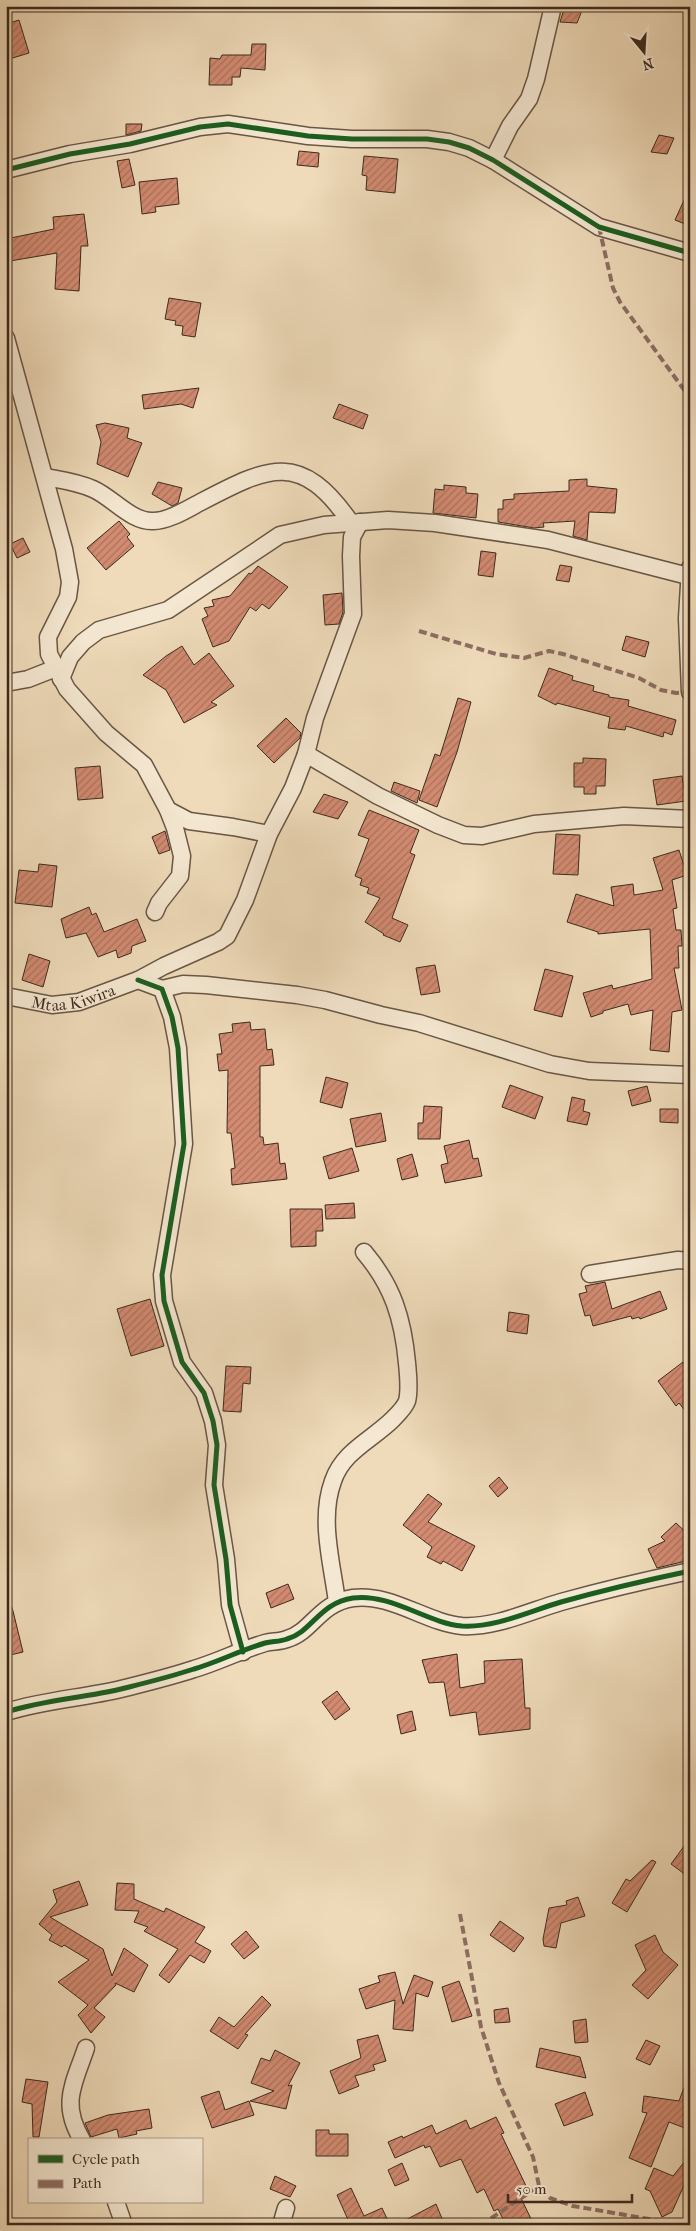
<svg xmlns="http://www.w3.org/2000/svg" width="696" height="2231" font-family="'IM FELL French Canon',serif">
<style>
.building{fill:url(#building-hatch);stroke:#3c2a1d}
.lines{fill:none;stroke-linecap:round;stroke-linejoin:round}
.street-casing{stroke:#695644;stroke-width:19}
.street{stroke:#f5e8d2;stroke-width:16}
.quiet{stroke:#8d6e63;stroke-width:4;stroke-dasharray:8 4;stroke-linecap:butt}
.cycleway-casing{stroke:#f5e8d2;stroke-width:8}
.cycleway{stroke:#1b5e20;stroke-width:5}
.labels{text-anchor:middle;stroke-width:5;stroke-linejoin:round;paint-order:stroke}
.street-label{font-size:16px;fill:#3c2a1d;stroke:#f5e8d2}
</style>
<defs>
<pattern id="building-hatch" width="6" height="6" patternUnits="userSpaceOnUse" patternTransform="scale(1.25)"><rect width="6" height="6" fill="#d38b72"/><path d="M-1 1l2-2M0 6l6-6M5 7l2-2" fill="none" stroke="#ac725d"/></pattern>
</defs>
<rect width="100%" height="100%" fill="#efdbba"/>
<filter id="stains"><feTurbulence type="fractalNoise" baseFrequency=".004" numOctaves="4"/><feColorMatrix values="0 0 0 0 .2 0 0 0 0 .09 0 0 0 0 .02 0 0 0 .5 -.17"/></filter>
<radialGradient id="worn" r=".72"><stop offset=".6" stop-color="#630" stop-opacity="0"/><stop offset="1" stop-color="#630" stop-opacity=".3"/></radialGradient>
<path class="building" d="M565,6L583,8L577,23L560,22Z
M19,20L29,53L6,60V24Z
M252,44H266L265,70L241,68L240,77H232V85H209L210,58L220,59L222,55H251Z
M126,124H142L141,131L126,135Z
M659,135L674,138L667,154L651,152Z
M299,151L319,153L318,167L297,165Z
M364,156L398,159L395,193L366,190L367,176L362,175Z
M129,159L135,185L122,188L117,161Z
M177,178L179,204L155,207L156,212L142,214L139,182Z
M690,187V226L675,220Z
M84,214L88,246H81L79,291L55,289L57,253L10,261L6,239L54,229L53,217Z
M169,298L201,303L195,337L182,335L183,326L175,325L176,321L165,319Z
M199,388L193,408L181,404L144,409L142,395Z
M339,404L368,415L363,429L333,418Z
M105,423L129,428L127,438L142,443L128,477L97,464L101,442L96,425Z
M587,479V486L617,489L615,513L589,512L587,540L573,536L575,521L543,523L544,527L534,528L498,522V509H503V500L514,499V494L569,491V480Z
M158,482L182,488L178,503L172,506L152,494Z
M444,485L466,487V493L478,494L476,518L433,513L435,489L444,490Z
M119,521L130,534L127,537L134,546L106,570L87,548Z
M23,538L30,552L17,558L10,544Z
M481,551L496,553L493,577L478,575Z
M560,565L572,567L569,582L556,580Z
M258,566L288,587L269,609L262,604L256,611L250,607L229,641L213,647L202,619L208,616L204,608L214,606L212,600L230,596L249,573L251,574Z
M342,593L343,612L339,624L325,625L323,595Z
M626,636L649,642L645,657L622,650Z
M182,646L194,665L209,653L234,686L211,702L217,705L184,723L166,690L143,675L166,656Z
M549,668L573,676L572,680L594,686L593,691L609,695V697L629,700L628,706L676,720L672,735L664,732L663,737L626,726L625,730L608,728L610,717L557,703L556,705L538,696Z
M458,698L471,702L457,752L437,807L419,800L435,754L440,756Z
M286,718L301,733L300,738L274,763L257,746Z
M583,758L606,759L605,786H596V794H584V787H574V763H583Z
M100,766L103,798L78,800L75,768Z
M682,776L686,801L657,805L653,780Z
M394,782L420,791L417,803L391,791Z
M324,794L348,802L338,819L313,812Z
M369,810L419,830L410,853L415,855L392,918L408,925L400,942L383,935L384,934L365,922L380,898L367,893L369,888L360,885L362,879L355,876L369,839L358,835Z
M165,831L170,850L159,854L152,837Z
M556,834L580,835L578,875L553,874Z
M679,850L687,875L672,880L677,908L673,909L676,930H681L682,946H678L679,968H674L682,1010L672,1012L669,1052L650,1050L653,1010L631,1015L628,1004L603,1011V1013L591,1017L583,993L612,985L613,989L652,979L650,929L598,934V932L567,922L576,894L614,906L611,887L633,884L634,895L663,890L653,858Z
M39,864L57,866L52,907L15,903L19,870L38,872Z
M89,907L92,915L96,913L104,932L137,919L146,941L132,946L131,953L118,958L116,950L98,957L86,933L66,938L61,919Z
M29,954L50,961L43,987L22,980Z
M435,965L440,992L421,995L416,968Z
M545,969L573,976L562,1017L534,1010Z
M250,1022L251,1030L265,1029L267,1050L272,1049L274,1065L260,1066V1137H263L264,1145L278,1143L280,1164L285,1163L287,1179L232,1185L231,1169L235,1168L231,1133H227L228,1070L219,1071L217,1054H222L219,1034L233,1032L232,1024Z
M326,1077L348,1083L342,1108L320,1102Z
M510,1085L543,1097L535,1119L502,1107Z
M647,1086L651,1101L632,1106L628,1091Z
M572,1097L585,1100L583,1111L590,1113L587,1125L567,1121Z
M424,1106L442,1107L440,1139H418V1123H423Z
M660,1109H678V1123L660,1122Z
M381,1113L386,1141L356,1147L350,1119Z
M469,1140L473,1159L478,1158L482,1176L445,1183L441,1165L448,1163L444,1146Z
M352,1148L359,1171L329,1179L323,1157Z
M412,1154L418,1176L402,1180L397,1159Z
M354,1203L355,1218L326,1219L325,1205Z
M290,1209H322L323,1231H316V1246L291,1247Z
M605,1282L612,1309L660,1291L667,1309L640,1319L639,1317L632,1319L631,1316L593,1326L590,1315L585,1316L579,1294L587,1292L585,1286Z
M150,1299L164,1346L131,1356L117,1309Z
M509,1312L529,1315L527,1334L507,1331Z
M683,1362L690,1372V1417L679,1403L676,1406L658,1381Z
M226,1366L251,1367L250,1384L243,1383L241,1412L223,1411Z
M499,1477L508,1488L498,1497L489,1486Z
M428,1494L442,1504L428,1522L475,1546L462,1571L443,1561L441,1564L427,1557L432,1547L403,1525Z
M676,1523L690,1536V1560L657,1568L648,1549L665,1541L661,1537Z
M288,1584L294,1599L271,1608L266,1593Z
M6,1607H12L23,1652L6,1656Z
M457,1654L460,1688L485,1683L484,1661L522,1659L525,1708H530V1729L479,1735L476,1712L450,1716L444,1682L429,1683L422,1660Z
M337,1691L350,1709L335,1720L322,1702Z
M412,1711L416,1730L401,1734L397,1715Z
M690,1838V1878L671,1864Z
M652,1860L656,1862L627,1912L612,1903L626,1879L630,1881Z
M79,1881L88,1905L50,1917L103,1949L112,1976L124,1948L148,1965L134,1992L115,1983L116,1985L94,2008L105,2017L91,2033L78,2015L88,2005L58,1982L89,1960L64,1945L62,1947L49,1940L52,1935L39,1924L57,1902L53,1890Z
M117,1883L134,1884V1899L164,1912L166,1908L205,1927L195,1942L211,1951L204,1963L190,1955L169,1983L159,1975L178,1949L144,1931L148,1927L134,1922L139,1911L115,1910Z
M578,1897L585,1916L561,1923L556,1948L544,1946L543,1939L549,1908L567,1905L566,1901Z
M500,1921L524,1938L514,1952L490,1935Z
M246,1931L259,1947L244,1959L231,1944Z
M655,1935L663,1952L678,1965L648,1999L632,1985L646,1970L635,1945Z
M395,1972L403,2004L414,1975L433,1982L428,1997L416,1993L413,2031L393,2029L395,2000L366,2009L359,1989L380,1982L378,1976Z
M459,1981L472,2016L452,2022L442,1987Z
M262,1996L271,2005L245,2034L248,2035L238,2049L210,2031L219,2017L234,2027Z
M508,2008L510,2022L495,2023L494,2010Z
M586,2019L588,2042L575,2043L573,2021Z
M378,2035L386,2061L373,2065L375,2070L355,2076L359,2086L339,2094L330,2071L361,2058L357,2040Z
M646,2040L660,2046L650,2065L636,2059Z
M540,2048L580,2057L586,2078L536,2067Z
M275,2050L300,2063L288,2086L292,2085L286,2109L250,2101L274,2091L251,2083L261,2058L270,2061Z
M688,2077H690V2130L669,2122L651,2167L629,2158L647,2113L642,2112L644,2096L679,2101Z
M26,2079L48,2082L39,2137H33L32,2104L22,2102Z
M219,2091L225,2110L249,2101L254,2115L212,2128L201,2097Z
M585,2092L593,2115L564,2126L555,2104Z
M149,2109L152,2128L136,2131L137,2134L119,2138L117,2129L91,2137L85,2123L108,2115Z
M496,2117L504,2133L501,2134L528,2190L519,2194L534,2225H506L498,2209L494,2211L484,2189L477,2193L461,2159L440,2167L430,2146L425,2148L424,2145L395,2158L388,2142L402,2136L403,2138L432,2125L436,2134L466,2120L470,2129Z
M316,2130H329V2134H348V2156H316Z
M690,2155V2172L672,2212L662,2217L650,2191L645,2189L654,2168L673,2176Z
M402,2163L409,2180L395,2186L388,2170Z
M275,2176L296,2186L290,2197L270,2189Z
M351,2188L364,2216L382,2208L390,2225H344L349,2222L337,2195Z
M436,2204L443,2221L435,2225H396Z"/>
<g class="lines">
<g class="street-casing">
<g id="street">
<path d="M493,160L510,126L529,99L536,79L553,6"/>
<path d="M6,170L70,154L130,144L200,127L228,124L308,136L352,139H427L449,142L469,148L493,160L599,227L690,253"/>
<path d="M6,338L64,549L70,582L68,597L48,637L49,654L67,689L106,733L144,765L168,810L175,828L182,856L180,876L159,903L155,912"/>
<path d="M45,477C61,480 77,482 93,489C112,497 131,522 153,521C168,521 186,510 199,503C268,467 300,449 351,523"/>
<path d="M690,568L687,618L690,692"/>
<path d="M61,679L70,657L83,642L99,630L168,610L280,535L324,525L388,520L435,523L548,540L688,576"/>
<path d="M6,683L28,679L56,668"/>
<path d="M306,754L378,796L438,825L464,835L482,836L534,824L624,816L690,819"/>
<path d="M168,810L189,821L233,827L269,834"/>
<path d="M138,980L162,989L172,1017L178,1048L184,1144L162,1275L164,1301L182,1362L204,1393L213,1421L217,1445L214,1485L226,1559L230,1605L243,1652"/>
<path d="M162,989L183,984L206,985L297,995L325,1000L381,1015L419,1023L550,1064L589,1071L690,1075"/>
<path id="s1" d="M6,996L52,1005L79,1002L138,980L164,966L218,942L227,936L245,900L269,834L293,788L306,754L315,718L353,614L351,556L352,537L360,522"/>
<path d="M590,1274L678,1260L690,1261"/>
<path d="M337,1602C332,1563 319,1519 333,1481C343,1451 372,1440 393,1419C397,1415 405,1407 407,1401C410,1390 408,1374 407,1363C403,1319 393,1286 364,1252"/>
<path d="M6,1712C44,1700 83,1698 121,1689C145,1683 170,1677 194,1669C218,1662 241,1650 265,1643C272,1641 280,1642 287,1639C312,1632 319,1603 353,1598C391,1593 427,1623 462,1626C495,1628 530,1611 561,1602C604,1590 647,1580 690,1571"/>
<path d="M82,2140C60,2103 74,2084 86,2048"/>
<path d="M116,2202L124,2225"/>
<path d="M281,2225L286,2208"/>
</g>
</g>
<use href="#street" class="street"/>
<path class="quiet" d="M599,227L613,288L620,302L690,398
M419,631L496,654L524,658L549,651L563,654L639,678L661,690L676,693L690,692
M460,1914L481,2027L499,2083L533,2157L539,2186L550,2198L573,2206L655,2220L672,2225
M481,2225L539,2186"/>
<g class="cycleway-casing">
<path id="cycleway" d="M6,170L70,154L130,144L200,127L228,124L308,136L352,139H427L449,142L469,148L493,160L599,227L690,253
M138,980L162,989L172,1017L178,1048L184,1144L162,1275L164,1301L182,1362L204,1393L213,1421L217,1445L214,1485L226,1559L230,1605L243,1652
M6,1712C44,1700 83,1698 121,1689C145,1683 170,1677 194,1669C218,1662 241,1650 265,1643C272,1641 280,1642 287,1639C312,1632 319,1603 353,1598C391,1593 427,1623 462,1626C495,1628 530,1611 561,1602C604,1590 647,1580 690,1571"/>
</g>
<use href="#cycleway" class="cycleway"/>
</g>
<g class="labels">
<g class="street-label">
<text dy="6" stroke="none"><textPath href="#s1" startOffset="69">Mtaa Kiwira</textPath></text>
</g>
</g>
<rect width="696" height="2231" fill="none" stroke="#efdbba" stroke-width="25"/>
<rect x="8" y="8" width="681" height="2216" fill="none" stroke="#3c2a1d" stroke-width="2.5"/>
<rect x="12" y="12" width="671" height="2206" fill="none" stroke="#3c2a1d"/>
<rect x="28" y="2138" width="175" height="65" fill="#f5e8d2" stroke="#ab9c8a"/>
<rect x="38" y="2155" width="25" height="8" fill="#1b5e20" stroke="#ab9c8a"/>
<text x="72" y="2164" font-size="15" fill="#3c2a1d">Cycle path</text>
<rect x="38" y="2180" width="25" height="8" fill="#8d6e63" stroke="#ab9c8a"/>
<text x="72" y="2188" font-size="15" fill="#3c2a1d">Path</text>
<g transform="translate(644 52) rotate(162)" stroke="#f5e8d2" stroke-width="4" paint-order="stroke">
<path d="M0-4L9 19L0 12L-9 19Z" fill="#3c2a1d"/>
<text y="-8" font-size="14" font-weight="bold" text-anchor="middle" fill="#3c2a1d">N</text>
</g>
<path d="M508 2194v8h124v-8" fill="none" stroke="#3c2a1d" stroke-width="2.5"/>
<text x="516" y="2194" font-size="15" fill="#3c2a1d" stroke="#f5e8d2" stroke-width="4" paint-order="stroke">50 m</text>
<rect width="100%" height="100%" filter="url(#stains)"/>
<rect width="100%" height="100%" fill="url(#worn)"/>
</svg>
